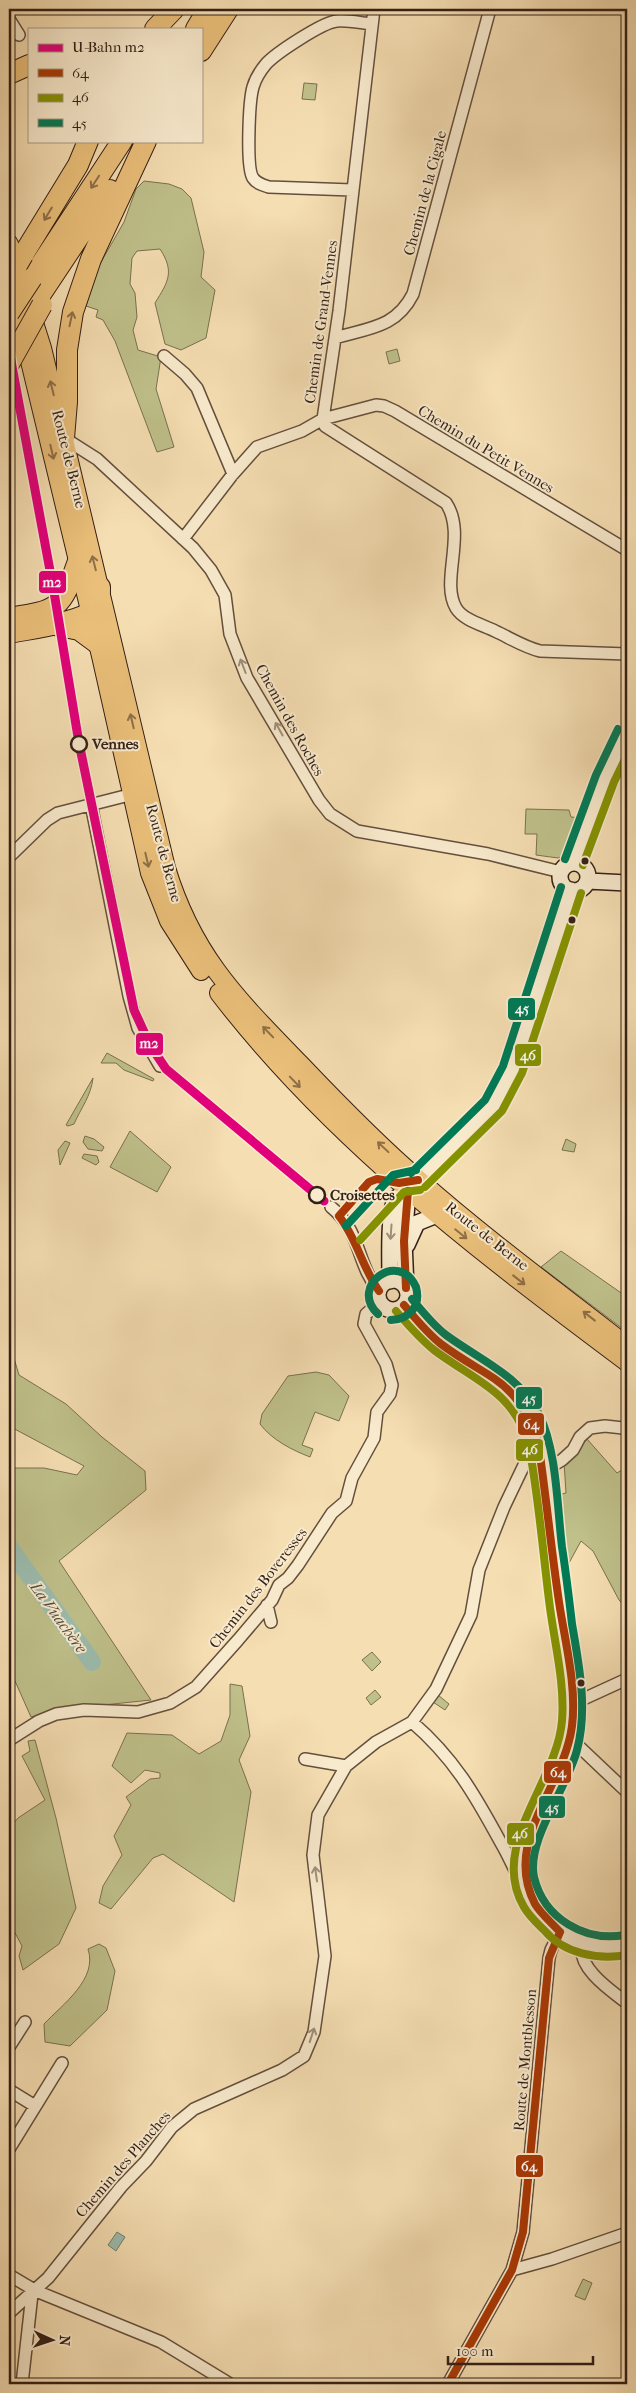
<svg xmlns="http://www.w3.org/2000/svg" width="636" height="2393" font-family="'IM FELL French Canon',serif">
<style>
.green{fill:#bfc08a;stroke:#7a7050}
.water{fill:#9cbcae;stroke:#727d71}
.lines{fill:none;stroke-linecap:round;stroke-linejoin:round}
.river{stroke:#9cbcae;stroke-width:18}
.street-casing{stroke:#644f3d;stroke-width:14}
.secondary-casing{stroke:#341f16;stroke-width:18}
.primary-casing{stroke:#341f16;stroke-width:20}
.highway-casing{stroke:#341f16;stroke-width:22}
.street{stroke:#f8eacd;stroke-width:11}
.secondary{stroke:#f8eacd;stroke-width:15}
.primary{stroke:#eabf79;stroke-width:18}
.highway{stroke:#eabf79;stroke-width:20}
.highway-bridge-casing{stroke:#341f16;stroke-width:22;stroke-linecap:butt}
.highway-bridge{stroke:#eabf79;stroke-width:20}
.bus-1-casing{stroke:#f8eacd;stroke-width:11}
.bus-2-casing{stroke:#f8eacd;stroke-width:11}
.bus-3-casing{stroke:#f8eacd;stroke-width:11}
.bus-1{stroke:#a93906;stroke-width:8}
.bus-2{stroke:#859200;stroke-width:8}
.bus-3{stroke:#007a55;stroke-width:8}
.metro-1-casing{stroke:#f8eacd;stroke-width:12}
.metro-1{stroke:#e2007a;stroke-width:9}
.oneway{stroke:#8f6f48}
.oneway2{stroke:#a08f7b}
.stop-dot{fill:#f8eacd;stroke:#341f16;stroke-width:2.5}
.bus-dot{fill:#341f16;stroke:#f8eacd;stroke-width:2}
.labels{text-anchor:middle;stroke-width:4;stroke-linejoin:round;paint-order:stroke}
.street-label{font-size:15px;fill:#341f16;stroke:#f8eacd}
.stop-label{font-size:15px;font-weight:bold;fill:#341f16;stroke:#f8eacd;text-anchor:start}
.water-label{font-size:16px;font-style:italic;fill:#534e44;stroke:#f8eacd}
.line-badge{stroke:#f8eacd;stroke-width:2}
.badge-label{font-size:14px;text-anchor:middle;font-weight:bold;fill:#fff}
</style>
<rect width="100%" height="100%" fill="#f5deb2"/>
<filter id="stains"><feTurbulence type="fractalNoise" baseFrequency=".004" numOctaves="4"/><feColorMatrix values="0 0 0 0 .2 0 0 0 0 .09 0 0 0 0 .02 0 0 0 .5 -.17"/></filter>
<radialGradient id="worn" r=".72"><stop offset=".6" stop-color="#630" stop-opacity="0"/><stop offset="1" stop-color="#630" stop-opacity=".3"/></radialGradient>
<path class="green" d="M304,83L317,84L315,100L302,99Z
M144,181L169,184L182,189L191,198L204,252L201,277L215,290L206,338L181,350L165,344L155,303C168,282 175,272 160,249L137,251L132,258L130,284L135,293L137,317L133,330L138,350L161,357L156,389L174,447L157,452L115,341L103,320L96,317L98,310L86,306L97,269L124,222L136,189Z
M397,349L400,361L389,364L386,352Z
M526,809L569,810L571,817L582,818L563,856L558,858L536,855L537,834H525Z
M107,1053L154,1079L153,1081L124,1070L116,1063H101Z
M93,1078C91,1096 81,1108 74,1124L68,1126L66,1125Z
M130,1131L171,1167L157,1192L110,1167Z
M85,1136L94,1139L104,1147L102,1151L88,1149L83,1142Z
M566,1139L576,1144L574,1152L562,1150Z
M65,1141L70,1143L60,1165L58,1150Z
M84,1154L97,1156L99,1162L96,1165L82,1158Z
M561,1251L627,1297V1332L541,1267Z
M9,1330H13L10,1345L19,1375L66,1404L102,1437L145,1471L146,1490L59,1561L151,1700L56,1710L31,1717L15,1681L9,1679V1468H44L77,1475L84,1466L9,1426Z
M316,1372L329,1375L349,1396L339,1421L315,1412L302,1445L313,1449L310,1457C292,1450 272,1440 260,1424L262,1414L288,1376Z
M587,1439L617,1473L627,1467V1609L619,1600L593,1551L581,1541L563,1574L553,1496L566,1493L564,1462L576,1452Z
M372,1652L381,1662L372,1671L362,1660Z
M230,1684L242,1686L250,1736L239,1760L251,1792L234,1902L163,1854L153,1858L111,1909L99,1903L103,1886L122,1855L114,1836L131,1805L126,1797L150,1779L160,1778V1773L145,1770L131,1783L112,1766L127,1733L172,1735L199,1754L221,1741L230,1715Z
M375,1690L381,1697L371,1705L366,1698Z
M438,1695L449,1704L445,1710L433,1702Z
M35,1740L56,1818L76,1908L59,1944L23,1970L19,1956L22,1946L14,1931L9,1932V1829L18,1818L45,1800L22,1756L30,1751L28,1741Z
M99,1944L106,1948L115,1971L107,2010L70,2046L45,2042L44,2024C63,2004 98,1979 88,1949Z
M583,2279L592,2283L585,2300L575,2296Z"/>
<path class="water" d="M117,2232L125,2237L116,2251L108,2245Z"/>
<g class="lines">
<path class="river" d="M9,1547L92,1662"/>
<g class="street-casing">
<path id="street" d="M374,9L339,311L323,419L325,426L446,503C467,534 440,581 456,608C463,620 483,625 495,631C510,638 524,647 540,651L627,654
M9,19L19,35
M352,190L269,187C263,185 257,184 253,178C246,168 249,101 253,87C255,80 261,70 266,64C276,53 323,22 337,21C348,20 361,23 372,24
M335,338C368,328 396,328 413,294L490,9
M164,356L185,374L197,388L233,474
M64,438L97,459L193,548L211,570L225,595L230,634L247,678L319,800L330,814L357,831L488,854L561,872
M183,539L233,474L257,447L302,431L323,419L376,405L384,406L395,411L627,550
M91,804L129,996L138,1028L160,1066
M9,857L47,820L58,813L137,793
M574,862L605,778L627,733
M331,1207C362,1232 356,1264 379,1291
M542,1472L562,1460L573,1450L580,1437L590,1428L605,1426L623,1428L627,1431
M267,1605L271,1622
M579,1701L627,1679
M412,1722C454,1758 475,1795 501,1843C510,1858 515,1873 525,1887
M570,1738L627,1792
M9,1740L39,1721L56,1714L84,1710L138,1712L170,1703L196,1687L238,1640L272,1600L279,1585L288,1578L298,1565L332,1513L346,1501L352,1478L374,1438L377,1412L390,1394L392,1385L386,1364L364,1324L366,1314L380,1302
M305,1759L346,1766
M582,1944C577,1968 610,1990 627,2003
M9,2047L25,2022
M9,2090L35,2106
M9,2149L62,2063
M512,2270L552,2259L627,2233
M9,2275L36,2291L161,2342L230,2384
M9,2313L48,2278L121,2187L146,2161L172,2127L194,2109L282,2070L304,2056L314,2032L325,1956L313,1855L318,1815L346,1766L376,1742L412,1722L436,1689L471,1615L479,1570L504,1507L525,1463L534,1455L540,1453
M22,2384L32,2294
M448,2384L512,2270L523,2232L549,1958L551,1950L560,1932"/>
</g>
<g class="secondary-casing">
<path id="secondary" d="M560 877a14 14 0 1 1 28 0a14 14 0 1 1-28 0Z
M588,881L627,883
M418,1180L493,1106L512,1070L571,890
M407,1245L417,1223L437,1215
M378 1295a15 15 0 1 1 30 0a15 15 0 1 1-30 0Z
M390,1281C390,1263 388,1215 395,1200C398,1195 403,1194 408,1191
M406,1288L404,1241L408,1191
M404,1305C416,1319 428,1334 442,1344C475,1368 512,1380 530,1419C540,1440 542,1465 545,1488C549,1523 554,1558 558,1593C563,1635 573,1679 572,1722C569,1793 477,1861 554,1927C575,1945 600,1951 627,1945"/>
</g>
<g class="primary-casing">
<path id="primary" d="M9,244L42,348L166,868C193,957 238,1000 301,1065C339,1105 378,1145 420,1181C486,1239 558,1292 627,1346
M9,287L28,353L101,656L150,873L169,921L201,971
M219,993C332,1140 480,1252 627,1362"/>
</g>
<g class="highway-casing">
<path id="highway" d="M155,29L174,9
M196,29L208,9
M201,51L228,9
M9,74L29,65
M23,255L78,165L88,141
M32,278L122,141
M39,297L110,190
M64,438L67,402V350L73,312L91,259L146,141
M9,618C59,610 61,610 78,561
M55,625L79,630L98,644
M9,633C29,629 80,623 94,609C100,603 100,595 100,587"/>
</g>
<use href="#street" class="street"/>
<use href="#secondary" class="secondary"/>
<use href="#primary" class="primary"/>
<use href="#highway" class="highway"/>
<g class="highway-bridge-casing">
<path id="highway-bridge" d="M9,279L23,255
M9,313L32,278
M9,364L42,305"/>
</g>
<use href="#highway-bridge" class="highway-bridge"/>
<g class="bus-1-casing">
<path id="bus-1" d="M339,1216L369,1182L377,1179L399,1183L418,1180
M339,1216C357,1239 362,1267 379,1291
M406,1288L404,1241L408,1191
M404,1305C415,1318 427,1333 441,1344C489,1380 515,1377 538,1441C546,1495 551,1548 559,1602C565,1642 577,1686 572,1726C564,1788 502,1840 535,1904C541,1914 552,1923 560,1932
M448,2384L512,2270L523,2232L549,1958L560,1932"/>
</g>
<g class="bus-2-casing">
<path id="bus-2" d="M583,865L614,782L627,755
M425,1187L502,1111L522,1073L581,893
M360,1240L404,1192L420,1190
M396,1311C408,1325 420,1339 434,1350C475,1381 514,1391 529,1446C539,1499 543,1554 550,1608C555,1645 565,1684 562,1721C557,1782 488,1846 524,1907C529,1916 537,1923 544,1930C564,1954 598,1960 627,1955"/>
</g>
<g class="bus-3-casing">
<path id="bus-3" d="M565,859L596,775L618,729
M411,1173L485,1100L503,1066L561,887
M346,1226L393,1175L416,1170
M412,1299C422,1311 433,1325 446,1335C480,1360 519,1375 539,1414C557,1451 557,1506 562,1547C566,1573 569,1598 572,1624C579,1665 588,1709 577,1750C568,1787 526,1840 534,1877C544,1919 585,1942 625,1935
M378,1314C348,1286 399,1249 416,1287C421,1306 410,1319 391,1320"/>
</g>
<use href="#bus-1" class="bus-1"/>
<use href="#bus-2" class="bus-2"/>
<use href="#bus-3" class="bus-3"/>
<g class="metro-1-casing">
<path id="metro-1" d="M9,350L54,592L79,743L134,1010L150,1045L166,1069L324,1201"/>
</g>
<use href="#metro-1" class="metro-1"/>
</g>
<defs><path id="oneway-shaft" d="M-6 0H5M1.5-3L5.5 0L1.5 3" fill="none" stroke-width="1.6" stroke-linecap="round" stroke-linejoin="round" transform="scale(1.25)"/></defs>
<g class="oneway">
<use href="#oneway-shaft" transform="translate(95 182) rotate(123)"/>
<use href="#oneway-shaft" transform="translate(48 214) rotate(121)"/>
<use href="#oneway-shaft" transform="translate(71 319) rotate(-78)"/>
<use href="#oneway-shaft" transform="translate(52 388) rotate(-104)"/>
<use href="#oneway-shaft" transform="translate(52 452) rotate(77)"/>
<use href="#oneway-shaft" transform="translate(94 563) rotate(-104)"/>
<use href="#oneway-shaft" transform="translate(132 721) rotate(-103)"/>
<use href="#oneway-shaft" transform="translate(147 860) rotate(77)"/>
<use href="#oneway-shaft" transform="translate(268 1032) rotate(-134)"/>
<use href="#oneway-shaft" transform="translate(295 1082) rotate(46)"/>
<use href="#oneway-shaft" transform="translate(383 1147) rotate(-137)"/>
<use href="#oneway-shaft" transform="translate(461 1234) rotate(39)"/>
<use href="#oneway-shaft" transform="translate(519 1280) rotate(38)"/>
<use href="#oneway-shaft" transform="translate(589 1316) rotate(-142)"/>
</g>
<g class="oneway2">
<use href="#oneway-shaft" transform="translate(243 666) rotate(-111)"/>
<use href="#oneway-shaft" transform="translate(279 729) rotate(-119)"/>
<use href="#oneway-shaft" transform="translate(391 1232) rotate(94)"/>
<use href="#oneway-shaft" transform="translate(316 1874) rotate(-98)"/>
<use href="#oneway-shaft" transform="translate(312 2035) rotate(-72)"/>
</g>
<g class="stop-dot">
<circle cx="79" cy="744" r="8"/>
<circle cx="317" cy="1195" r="8"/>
</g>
<g class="bus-dot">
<circle cx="585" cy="861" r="4.5"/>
<circle cx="572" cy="920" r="4.5"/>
<circle cx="581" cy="1683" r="4.5"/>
</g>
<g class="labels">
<g class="street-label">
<text transform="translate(425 193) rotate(-75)" y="5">Chemin de la Cigale</text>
<text transform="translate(321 322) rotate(-82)" y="5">Chemin de Grand-Vennes</text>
<text transform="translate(486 449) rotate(31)" y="5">Chemin du Petit Vennes</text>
<text transform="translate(69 459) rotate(76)" y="5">Route de Berne</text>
<text transform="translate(290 720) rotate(61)" y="5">Chemin des Roches</text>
<text transform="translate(164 853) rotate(75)" y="5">Route de Berne</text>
<text transform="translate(487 1236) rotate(38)" y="5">Route de Berne</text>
<text transform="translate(258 1588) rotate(-52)" y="5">Chemin des Boveresses</text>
<text transform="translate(525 2060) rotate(-85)" y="5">Route de Montblesson</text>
<text transform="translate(123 2164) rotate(-49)" y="5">Chemin des Planches</text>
</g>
<g class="stop-label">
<text x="92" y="749">Vennes</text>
<text x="330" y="1200">Croisettes</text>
</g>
<g class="water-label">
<text transform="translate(59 1617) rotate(54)" y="6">La Vuachère</text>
</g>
</g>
<g class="line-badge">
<rect x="38" y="570" width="29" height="24" rx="5" fill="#e2007a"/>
<rect x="507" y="997" width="29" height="24" rx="5" fill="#007a55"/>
<rect x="135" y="1032" width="29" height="24" rx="5" fill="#e2007a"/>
<rect x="514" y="1043" width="28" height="24" rx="5" fill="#859200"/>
<rect x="515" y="1386" width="28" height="24" rx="5" fill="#007a55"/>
<rect x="517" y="1412" width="28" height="24" rx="5" fill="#a93906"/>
<rect x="515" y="1438" width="29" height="24" rx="5" fill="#859200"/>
<rect x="543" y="1760" width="29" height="24" rx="5" fill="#a93906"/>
<rect x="538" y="1795" width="28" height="24" rx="5" fill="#007a55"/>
<rect x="506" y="1822" width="29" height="24" rx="5" fill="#859200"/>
<rect x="515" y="2154" width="29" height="24" rx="5" fill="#a93906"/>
</g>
<g class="badge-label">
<text x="52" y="587">m2</text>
<text x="522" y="1013">45</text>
<text x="149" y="1048">m2</text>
<text x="528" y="1060">46</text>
<text x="529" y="1403">45</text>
<text x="531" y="1429">64</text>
<text x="530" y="1454">46</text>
<text x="558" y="1777">64</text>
<text x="552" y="1812">45</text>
<text x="520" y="1838">46</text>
<text x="529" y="2171">64</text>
</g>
<rect width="636" height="2393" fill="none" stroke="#f5deb2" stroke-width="30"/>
<rect x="10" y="10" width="616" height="2373" fill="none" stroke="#341f16" stroke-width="2.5"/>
<rect x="15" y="15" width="606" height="2363" fill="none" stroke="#341f16"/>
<rect x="28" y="28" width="175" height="115" fill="#f8eacd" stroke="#aa9984"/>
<rect x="38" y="44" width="25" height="8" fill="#e2007a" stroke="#aa9984"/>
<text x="72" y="52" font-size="15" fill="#341f16">U-Bahn m2</text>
<rect x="38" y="69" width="25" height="8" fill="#a93906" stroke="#aa9984"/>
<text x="72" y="78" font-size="15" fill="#341f16">64</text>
<rect x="38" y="94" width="25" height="8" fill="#859200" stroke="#aa9984"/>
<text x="72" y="102" font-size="15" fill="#341f16">46</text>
<rect x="38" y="119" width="25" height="8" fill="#007a55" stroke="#aa9984"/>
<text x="72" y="128" font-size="15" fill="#341f16">45</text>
<g transform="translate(52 2340) rotate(93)" stroke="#f8eacd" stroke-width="4" paint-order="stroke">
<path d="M0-4L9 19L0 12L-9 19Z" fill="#341f16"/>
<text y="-8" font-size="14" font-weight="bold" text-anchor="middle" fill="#341f16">N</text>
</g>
<path d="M448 2356v8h145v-8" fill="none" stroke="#341f16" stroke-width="2.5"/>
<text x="456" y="2356" font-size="15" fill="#341f16" stroke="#f8eacd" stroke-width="4" paint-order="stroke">100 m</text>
<rect width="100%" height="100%" filter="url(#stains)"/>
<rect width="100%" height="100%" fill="url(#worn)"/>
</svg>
